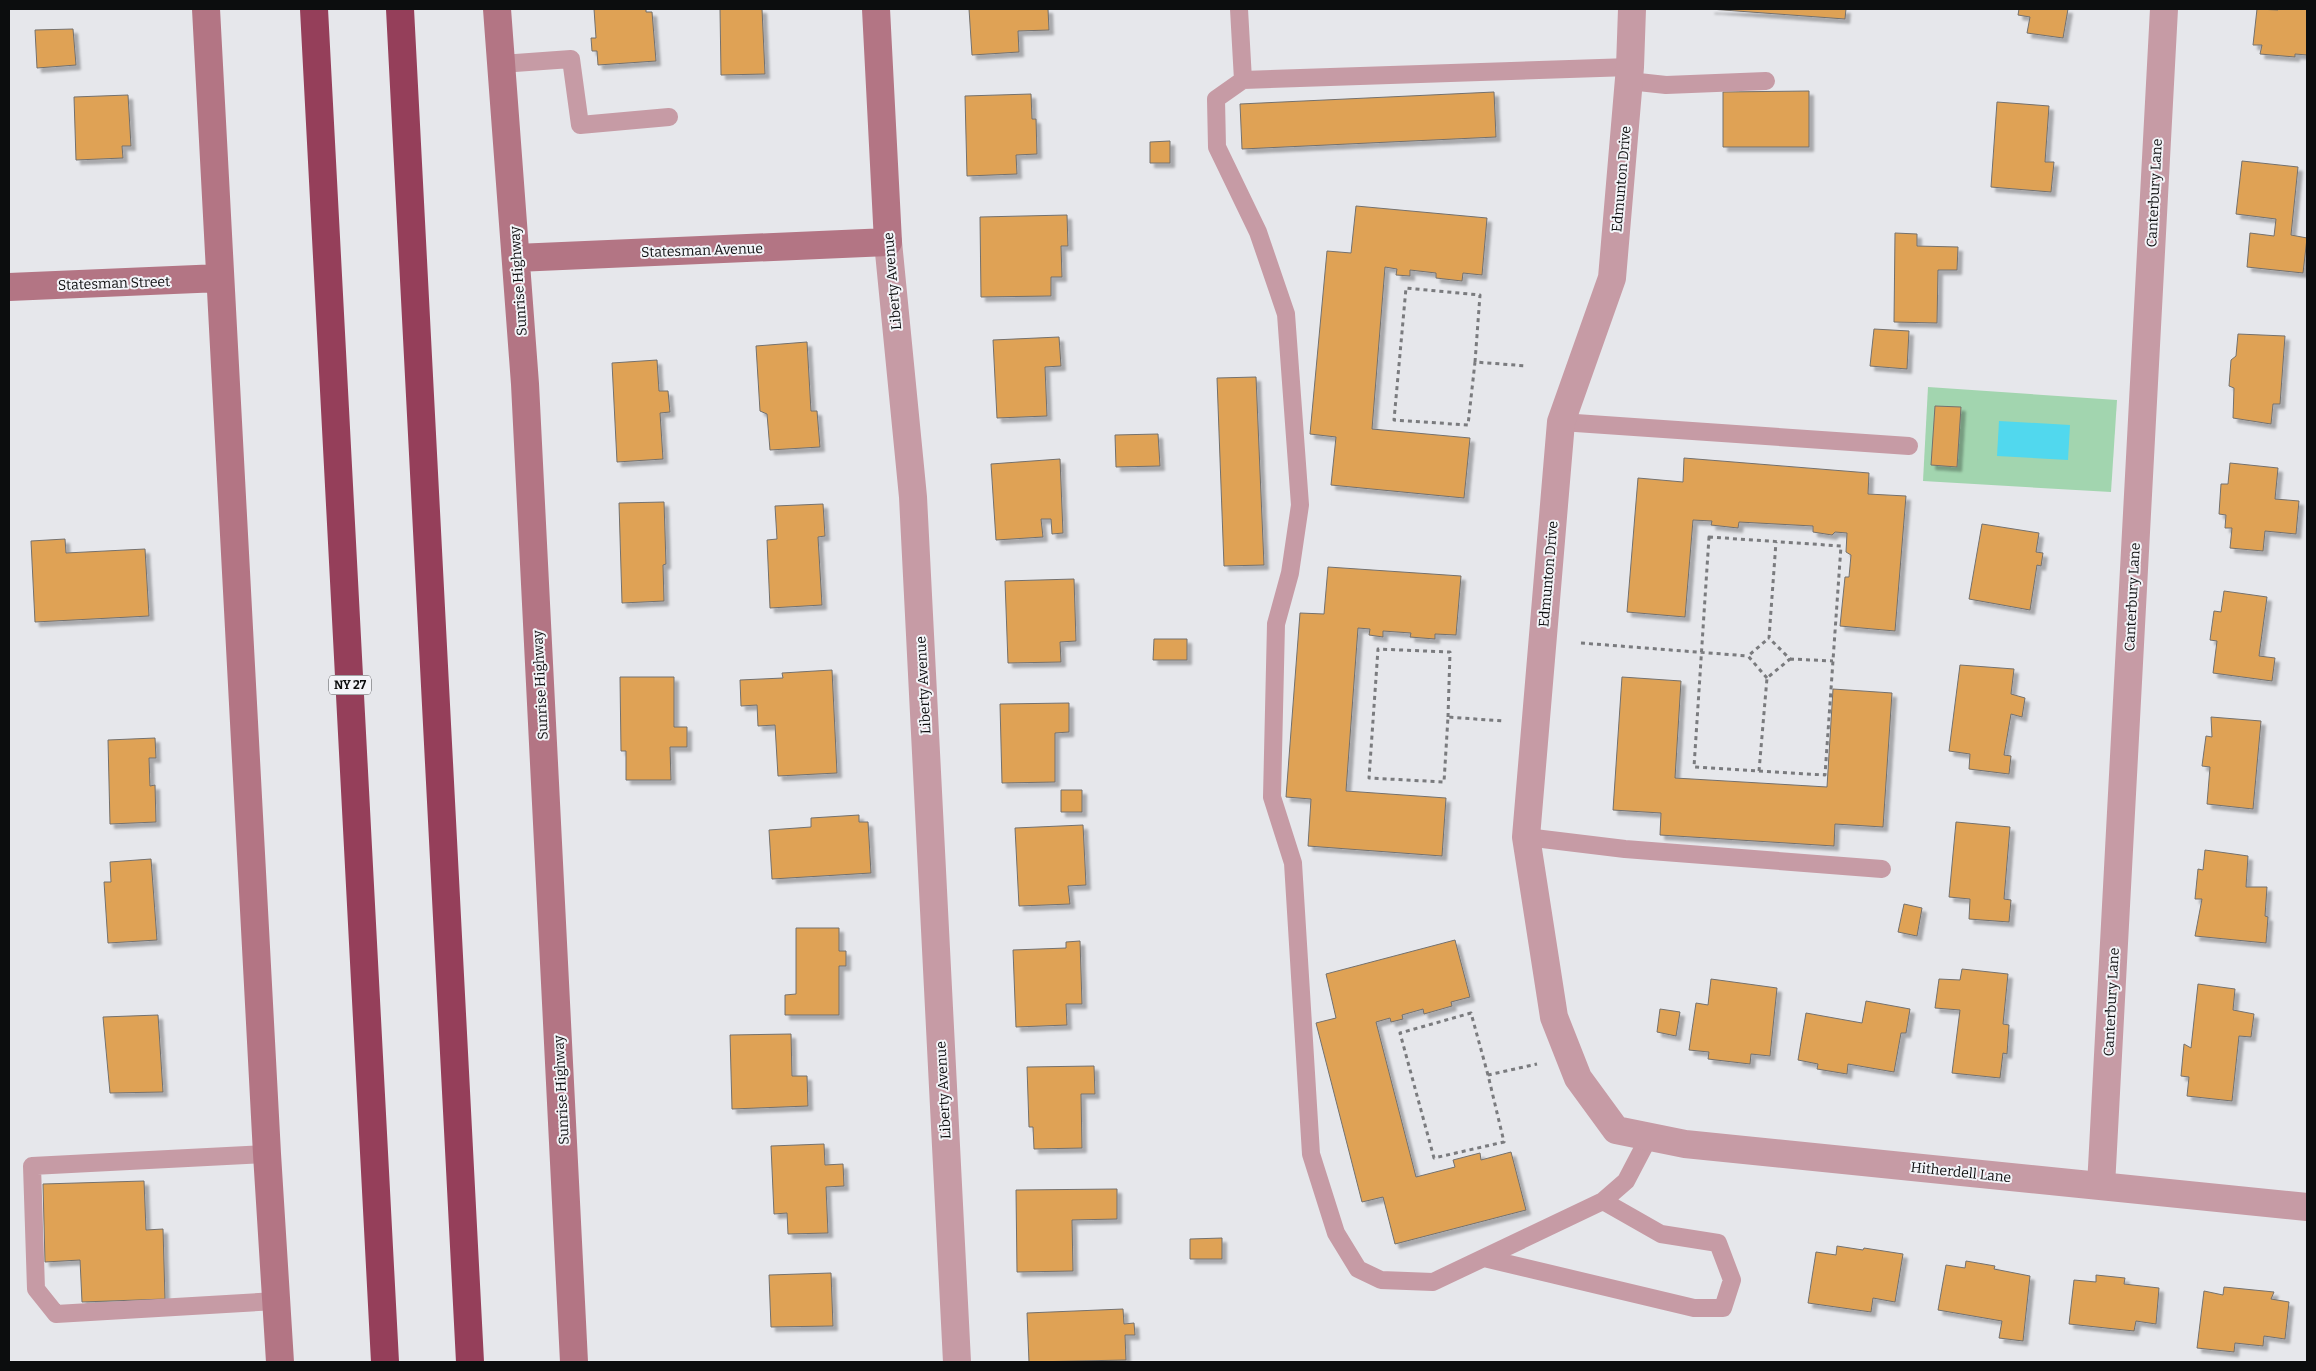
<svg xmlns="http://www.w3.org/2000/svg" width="2316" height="1371" font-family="Bitter,serif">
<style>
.green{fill:#a2d5af}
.water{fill:#51d8ee}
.building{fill:#dfa255;stroke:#74716e;filter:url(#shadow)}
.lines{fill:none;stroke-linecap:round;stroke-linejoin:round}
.path{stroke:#7a7b7e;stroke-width:3;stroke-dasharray:4 4;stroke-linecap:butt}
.lane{stroke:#c69ba5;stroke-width:18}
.street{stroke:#c69ba5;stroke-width:28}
.secondary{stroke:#b37584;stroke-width:28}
.highway{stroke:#953f5a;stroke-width:28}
.labels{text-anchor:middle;stroke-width:4;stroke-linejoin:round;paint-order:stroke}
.shield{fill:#f3f4f8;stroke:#515254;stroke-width:1}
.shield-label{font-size:12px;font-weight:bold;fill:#0c0d0e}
.street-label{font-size:14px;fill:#0c0d0e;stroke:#f3f4f8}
</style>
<defs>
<filter id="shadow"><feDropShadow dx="4.5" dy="4.5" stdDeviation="1" flood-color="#0004"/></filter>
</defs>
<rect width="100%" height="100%" fill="#e6e7eb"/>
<path class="green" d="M1928,387L2117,400L2111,492L1923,481Z"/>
<path class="water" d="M1999,421L2070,425L2068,460L1997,456Z"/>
<path class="building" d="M594,9H646V12H652L656,61L598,65L597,51H592L591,38H596Z
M720,9H762L765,74L721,75Z
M969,9H1048L1049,30L1018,31L1019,52L972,55Z
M1710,9H1846L1845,19Z
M2019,9H2068L2063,38L2027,33L2030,17L2018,15Z
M2257,9L2278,10V9H2307V55L2295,54V57L2260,54L2262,45H2253Z
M73,29L76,65L37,68L35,30Z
M1809,91V147H1723V92Z
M1494,92L1496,137L1242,149L1240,104Z
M1031,94L1032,119H1036L1037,154L1016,155L1017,174L967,176L965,96Z
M128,95L131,146H122L123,158L76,160L74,97Z
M1997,102L2049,106L2045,162H2054L2051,192L1991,187Z
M1170,141V163H1150V142Z
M2242,161L2298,167L2291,235L2307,238L2303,273L2247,267L2250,233L2274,236L2276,219L2236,214Z
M1356,206L1487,218L1482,275L1463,273L1462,281L1436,278V273L1410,270V276L1396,275L1397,269L1385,267L1372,429L1470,438L1464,498L1331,485L1336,437L1310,434L1327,251L1351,253Z
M1067,215L1068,246H1061L1062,277H1051V296L981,297L980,217Z
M1895,233L1917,234V246L1958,247L1957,270H1938L1937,323L1894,322Z
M1874,329L1909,331L1907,369L1870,366Z
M2238,334L2285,336L2280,404H2273L2271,424L2233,418L2234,388L2229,386L2231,360L2236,356Z
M1059,337L1061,366L1045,367L1047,416L997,418L993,340Z
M807,342L811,411H817L820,447L770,450L767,414L760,411L756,346Z
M657,360L659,391H668L670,412L660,413L663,459L617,462L612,363Z
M1256,377L1264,565L1224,566L1217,378Z
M1935,406L1961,407L1957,467L1931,465Z
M1158,434L1160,466L1116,467L1115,435Z
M1684,458L1869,473L1868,494L1906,496L1895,631L1840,626L1845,577H1849L1851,555L1846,552L1847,533L1835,532L1832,535L1813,532V526L1739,522L1738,528L1711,525L1712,521L1693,520L1685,617L1627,612L1638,478L1683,482Z
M1060,459L1063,533L1052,534L1051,519H1041L1043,537L996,540L991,464Z
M2230,463L2278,468L2275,499L2299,501L2296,534L2265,531L2263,551L2230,548L2232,528H2225L2226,515L2219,514L2221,484H2228Z
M664,502L666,564L663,565L664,601L622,603L619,503Z
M823,504L825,536L818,537L822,605L770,608L767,540L777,539L775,506Z
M1982,524L2039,533L2036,552L2043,553L2041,566L2037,565L2030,610L1969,599Z
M65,539L66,553L145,549L149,616L35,622L31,541Z
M1328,567L1461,576L1456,635L1435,634V639L1410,637L1411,633L1383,631V637L1369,635L1370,629L1358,628L1346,791L1446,798L1442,856L1308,846L1311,799L1286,797L1300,613L1324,614Z
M1074,579L1076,641L1060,642L1061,662L1008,663L1005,581Z
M2224,591L2267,597L2259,656L2275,658L2272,681L2213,673L2217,641L2210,640L2214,611L2221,612Z
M1154,639H1187V660H1153Z
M1960,665L2014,669L2011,694L2025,698L2022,717L2011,714L2004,755L2011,756L2009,774L1969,769L1970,754L1949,751Z
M832,670L837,773L778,776L775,725L758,726L757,705L741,706L740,680L783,678L782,673Z
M620,677H674V727H687V747H670L671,780H626V751H621Z
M1622,677L1681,681L1675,778L1827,787L1833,689L1892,693L1883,827L1835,824L1834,846L1660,835L1661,813L1613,810Z
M1069,703V732L1055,733V782L1002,783L1000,704Z
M2211,717L2261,721L2253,809L2207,804L2210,767L2202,766L2206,736L2212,737Z
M155,738L156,758H149L150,786L155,785L156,822L110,824L108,740Z
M1061,790H1082V812H1061Z
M859,815V822H868L871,873L772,879L769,830L811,827V818Z
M1956,822L2010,827L2004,899L2011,900L2009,922L1969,919L1970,899L1949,897Z
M1083,825L1086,885L1068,886L1070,904L1019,906L1015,828Z
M2205,850L2248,856L2246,887H2267L2265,916L2268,917L2266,943L2195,936L2202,899H2195L2198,869L2203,870Z
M151,859L157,940L108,943L104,882H111L110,862Z
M1904,904L1922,908L1917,936L1898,932Z
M796,928H839V951H846V966H839V1015H785V995L796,994Z
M1455,940L1470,997L1451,1002L1452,1006L1424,1014L1423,1009L1402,1015L1403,1019L1391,1022L1390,1018L1376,1022L1416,1177L1455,1167L1453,1160L1480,1153L1481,1160L1511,1152L1526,1210L1395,1244L1383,1197L1362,1202L1316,1023L1336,1018L1326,974Z
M1080,941L1082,1004H1066L1067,1025L1016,1027L1013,950L1066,948V942Z
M1962,969L2008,974L2003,1024L2009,1025L2007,1054L2003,1053L2000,1078L1952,1073L1960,1010L1935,1008L1939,979L1960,980Z
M1711,979L1777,988L1770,1056L1751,1054L1750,1064L1708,1059L1709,1052L1689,1050L1696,1003L1708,1005Z
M2198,984L2235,989L2233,1010L2254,1014L2251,1037L2239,1036L2232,1101L2187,1096L2189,1077L2181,1076L2184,1044L2191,1048Z
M1866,1001L1910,1009L1906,1033H1901L1894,1072L1848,1064L1847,1074L1817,1069L1818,1064L1798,1060L1806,1013L1862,1023Z
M1660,1009L1680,1012L1676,1036L1657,1032Z
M158,1015L163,1092L110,1093L103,1017Z
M791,1034L792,1076H807L808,1106L732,1109L730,1035Z
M1094,1066L1095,1094H1081L1082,1148L1034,1149L1033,1127H1029L1027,1067Z
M824,1144L825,1165L843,1164L844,1186L826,1187L828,1233L788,1234L787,1213L774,1214L771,1146Z
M144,1181L146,1230L163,1229L165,1299L82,1302L80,1260L45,1262L43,1184Z
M1117,1189V1219L1072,1220L1073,1271L1017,1272L1016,1190Z
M1222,1238V1259H1190V1239Z
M1837,1246L1863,1250L1864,1248L1903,1254L1895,1302L1873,1298L1871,1312L1808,1303L1816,1252L1836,1255Z
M1966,1261L1995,1266L1994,1269L2030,1276L2023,1341L1999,1338L2002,1321L1938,1310L1946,1265L1965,1268Z
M831,1273L833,1326L771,1327L769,1275Z
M2096,1275L2125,1278L2124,1284L2159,1288L2156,1324L2136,1321L2134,1331L2069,1324L2074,1280L2096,1282Z
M2224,1287L2274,1292L2271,1299L2289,1302L2285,1339L2264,1336L2263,1346L2235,1343L2234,1352L2197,1348L2204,1291L2223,1295Z
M1123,1309L1124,1324L1134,1323L1135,1335H1125L1126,1360L1029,1362L1027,1313Z"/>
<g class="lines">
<path class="path" d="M1475,362L1480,295L1406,288L1394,420L1468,425L1475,362L1527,366
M1709,537L1841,546L1825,775L1694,767Z
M1581,643L1748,656
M1790,659L1833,661
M1767,678L1748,656L1769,638
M1448,717L1450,652L1378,649L1369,778L1444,782L1448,717L1503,721
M1759,771L1767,678L1790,659L1769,638L1776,542
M1488,1075L1471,1013L1400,1033L1434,1158L1504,1142L1488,1075L1537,1064"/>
<path class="lane" d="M1239,9L1243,80L1630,67
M502,64L571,59L580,125L669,117
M1243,80L1216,99L1217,147L1258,232L1286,314L1300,505L1290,573L1276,624L1272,797L1293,863L1311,1154L1336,1233L1358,1269L1381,1280L1433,1282L1603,1201L1626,1181L1649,1137
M1629,81L1666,85L1766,81
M1561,422L1909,446
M1526,837L1625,849L1882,869
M267,1154L32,1166L36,1289L56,1314L276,1301
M1484,1258L1694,1308H1723L1732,1280L1718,1243L1661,1234L1603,1201"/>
<path class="street" d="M1632,9L1630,67L1612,278L1561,422L1526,837L1554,1017L1578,1078L1616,1130L1685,1144L2307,1207
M888,242L913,497L957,1362
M2101,1186L2164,9"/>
<path class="secondary" d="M206,9L267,1154L280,1362
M497,9L525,384L574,1362
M516,258L888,242L876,9
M9,287L220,278"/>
<path class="highway" d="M314,9L385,1362
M400,9L470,1362"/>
</g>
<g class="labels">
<rect class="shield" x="329" y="675.5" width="42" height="19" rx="4"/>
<g class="shield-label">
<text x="350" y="689">NY 27</text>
</g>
<g class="street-label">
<text transform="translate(1621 179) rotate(-85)" y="5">Edmunton Drive</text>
<text transform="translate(2154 193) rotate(-87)" y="5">Canterbury Lane</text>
<text transform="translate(702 250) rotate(-2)" y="5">Statesman Avenue</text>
<text transform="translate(518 281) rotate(-94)" y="5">Sunrise Highway</text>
<text transform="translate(892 281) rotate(-95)" y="5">Liberty Avenue</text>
<text transform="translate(114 283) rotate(-2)" y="5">Statesman Street</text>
<text transform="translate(1548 574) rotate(-85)" y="5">Edmunton Drive</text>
<text transform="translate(2132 597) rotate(-87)" y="5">Canterbury Lane</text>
<text transform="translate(540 685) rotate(-93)" y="5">Sunrise Highway</text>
<text transform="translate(923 685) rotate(-93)" y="5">Liberty Avenue</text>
<text transform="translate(2111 1002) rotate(-87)" y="5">Canterbury Lane</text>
<text transform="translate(561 1090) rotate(-93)" y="5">Sunrise Highway</text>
<text transform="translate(943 1090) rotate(-93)" y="5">Liberty Avenue</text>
<text transform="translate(1961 1172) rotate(6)" y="5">Hitherdell Lane</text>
</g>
</g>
<rect width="2316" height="1371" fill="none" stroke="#0c0d0e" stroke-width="20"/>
</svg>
